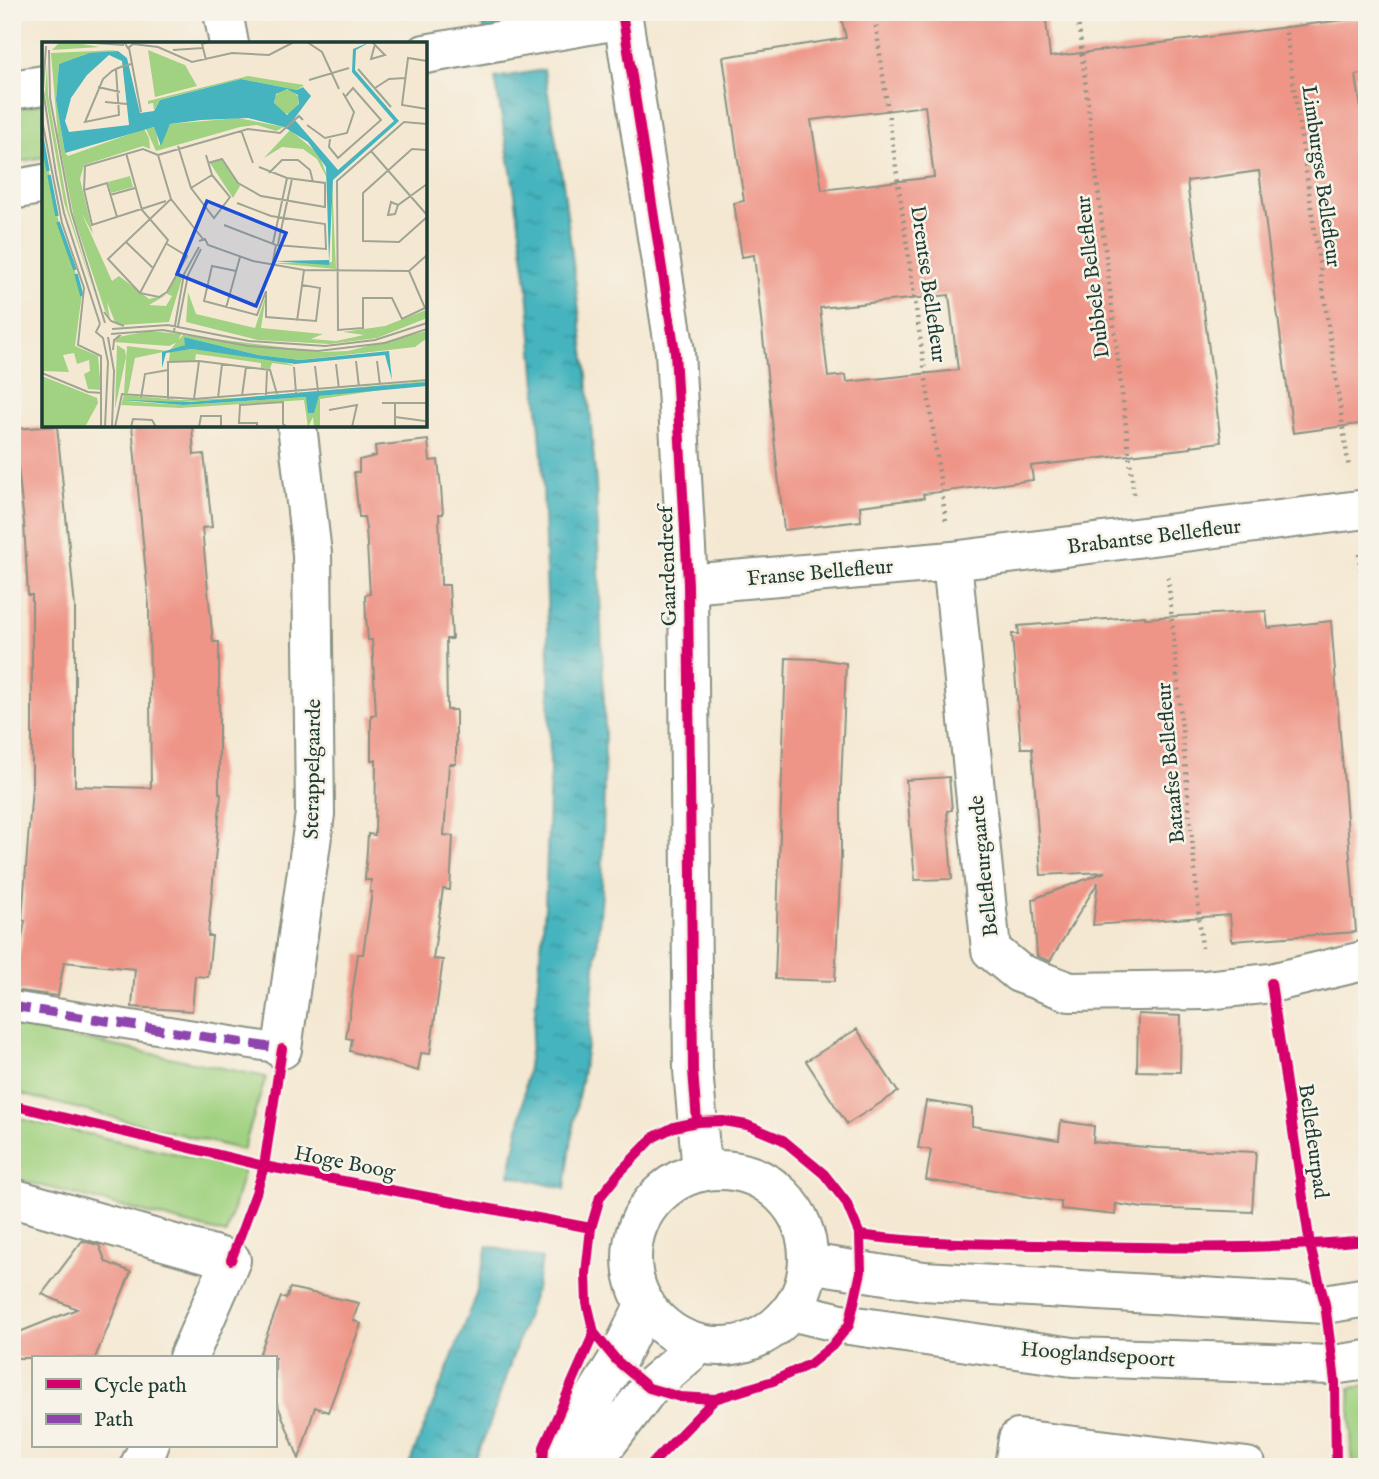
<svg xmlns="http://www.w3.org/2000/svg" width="1379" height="1479" font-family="'IM FELL English',serif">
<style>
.grass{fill:#a1d281;stroke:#60885a;stroke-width:2}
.water{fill:url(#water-ripples);stroke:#327879;stroke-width:2}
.building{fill:#ee9587;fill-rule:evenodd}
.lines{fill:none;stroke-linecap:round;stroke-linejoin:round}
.pedestrian-casing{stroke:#8a9283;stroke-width:32}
.minor-casing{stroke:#8a9283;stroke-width:42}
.tertiary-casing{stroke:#8a9283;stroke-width:42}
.path{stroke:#8a9283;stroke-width:4.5;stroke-dasharray:2 5;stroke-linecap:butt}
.pedestrian{stroke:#fff;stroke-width:28}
.minor{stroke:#fff;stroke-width:38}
.tertiary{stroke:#fff;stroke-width:38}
.quiet{stroke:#8e44ad;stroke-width:9;stroke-dasharray:18 9;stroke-linecap:butt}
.cycleway-casing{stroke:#f7f3e8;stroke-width:15}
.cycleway{stroke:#d6006c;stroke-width:10}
.labels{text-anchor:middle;stroke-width:5;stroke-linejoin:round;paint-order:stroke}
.street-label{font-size:21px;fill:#1f3d34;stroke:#f7f3e8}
.inset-river{fill:none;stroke:#45b4be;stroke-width:3.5}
.inset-road{fill:none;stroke:#9fa493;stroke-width:2}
.view{fill:#1d4ed8;fill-opacity:0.15;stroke:#1d4ed8;stroke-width:3.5}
.inset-edge{fill:none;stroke:#1f3d34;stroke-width:3.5}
</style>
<defs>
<pattern id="water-ripples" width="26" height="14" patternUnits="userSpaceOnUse" patternTransform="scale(1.75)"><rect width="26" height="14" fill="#45b4be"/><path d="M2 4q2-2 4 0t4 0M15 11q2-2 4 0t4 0" fill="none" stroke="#39949b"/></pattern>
</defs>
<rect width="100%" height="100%" fill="#f7f3e8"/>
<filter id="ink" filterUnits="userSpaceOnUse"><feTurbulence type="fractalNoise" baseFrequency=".0143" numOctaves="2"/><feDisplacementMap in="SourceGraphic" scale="14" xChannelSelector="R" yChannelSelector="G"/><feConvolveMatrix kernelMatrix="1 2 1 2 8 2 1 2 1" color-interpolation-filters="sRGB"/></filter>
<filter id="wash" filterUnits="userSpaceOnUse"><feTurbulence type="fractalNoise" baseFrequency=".00686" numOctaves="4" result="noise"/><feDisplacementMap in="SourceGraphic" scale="28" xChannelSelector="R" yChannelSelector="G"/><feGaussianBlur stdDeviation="1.57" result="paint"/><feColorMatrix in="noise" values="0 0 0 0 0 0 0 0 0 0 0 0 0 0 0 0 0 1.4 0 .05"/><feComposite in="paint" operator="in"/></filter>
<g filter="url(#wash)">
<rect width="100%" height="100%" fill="#f4e8d2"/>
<path class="grass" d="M44,103V157L12,163V109Z
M12,1025L266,1077L243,1150L12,1092Z
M12,1117L244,1169L226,1234L12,1178Z
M1367,1386V1467H1352L1350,1388Z"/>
<path class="water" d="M480,12H533L535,25L485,34Z
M544,70L563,183L587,375L596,485L605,731L602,894L588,1041L574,1122L565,1189L509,1175L521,1118L534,1022L545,906L550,775L549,658L542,457L528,290L515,194L495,78Z
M488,1246L542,1259L536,1288L488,1429L472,1467H408L474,1302Z"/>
<g id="blocks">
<path class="building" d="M840,12H1045L1050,57L1367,17V73L1356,75L1367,150V423L1293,433L1259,171L1187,181L1221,442L1191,446V448L1031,466L1033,480L923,494L924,498L860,506L861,521L784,530L754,255L742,257L734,203L744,201L723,57L846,38ZM925,106L934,177L822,190L811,120ZM949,295L958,370L847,382L846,375L828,377L820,308Z
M132,425H192L194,455L204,454L212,527L202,528L213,642H219V793L221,794L208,936H212L208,977L195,976L192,1011L132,1007L135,969L64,962L58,996L13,990L25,921L22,920L32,787V595H28L24,523L14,429L57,426L75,607V786L151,788L149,606Z
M428,440L430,461L438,460L441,488L443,514H439L441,585H449L452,639H446L447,710H456V764H449L444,835L453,836L450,890L443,889L433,959L443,960L430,1054L421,1053L418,1071L350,1051L352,1039L346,1038L358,954H363L372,892H370L371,880H365L368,834L375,835L376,760H371V715H376L372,640H368L366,617L365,595L370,594L366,529L364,517H359L354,472H359V460L376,456L375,446Z
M1266,611L1268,628L1331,621L1356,932L1232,941L1230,915L1093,925L1098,882L1050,961L1037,956L1033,899L1105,872L1041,875L1032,748H1021L1012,634H1019L1018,626L1145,616V618Z
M786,658L818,659L846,663L841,786V858L835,981L775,979Z
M949,777L952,810L947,811L952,879L915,880L906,780Z
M1138,1014L1181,1016L1180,1072L1137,1071Z
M857,1029L898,1092L847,1124L806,1061Z
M926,1101L972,1108V1126L1059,1140L1061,1121L1094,1126L1093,1142L1156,1148L1256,1152L1252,1212L1143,1208L1116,1204L1115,1215L1061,1209V1202L926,1180L931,1150L918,1148Z
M82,1241L99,1245L106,1262L131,1272L95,1358H12V1335L77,1309L42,1294Z
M290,1288L359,1303L353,1320L361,1324L328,1412L315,1407L299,1459L275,1398V1358H258L281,1297L286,1299Z"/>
</g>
</g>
<g filter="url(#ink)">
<use href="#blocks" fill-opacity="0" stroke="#8a9283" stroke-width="2"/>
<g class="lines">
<g class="pedestrian-casing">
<path id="pedestrian" d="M12,1006L282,1049"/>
</g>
<g class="minor-casing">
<path id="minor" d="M223,12L229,44
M425,54L623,19
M12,90L44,85
M12,190L44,184
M952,561L991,950L1019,973L1070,992L1206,990L1271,983L1367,960
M688,584L952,561L1367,509
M282,1049L315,814L312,554L297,425
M12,1198L231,1260L188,1358
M139,1467L149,1446
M562,1467L575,1429L617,1361L645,1304
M589,1467L649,1388L700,1344
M1014,1467L1018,1439L1247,1467"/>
</g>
<g class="tertiary-casing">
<path id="tertiary" d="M622,12L675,352L688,584L693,1070L702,1172
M632 1258a88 88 0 1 1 176 0a88 88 0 1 1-176 0Z
M808,1263L924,1281L1325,1304L1367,1297
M791,1311L849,1325L1073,1357L1333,1365L1367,1360"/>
</g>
<path class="path" d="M874,12L946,521
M1077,12L1134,495
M1283,12L1349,469
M1359,554L1367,648
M1168,577L1202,948"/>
<use href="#pedestrian" class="pedestrian"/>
<use href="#minor" class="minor"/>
<use href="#tertiary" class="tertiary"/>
<path class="quiet" d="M12,1006L282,1049"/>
<g class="cycleway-casing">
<path id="cycleway" d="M622,12L675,352L688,584L693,1070L697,1122
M1271,983L1310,1245L1325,1304L1333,1365L1335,1382L1336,1467
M12,1105L264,1166L591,1228
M860,1235C920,1244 981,1243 1041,1245C1150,1248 1259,1250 1367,1240
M231,1260L256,1193L264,1166L282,1049
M543,1467L544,1447L594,1333L587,1303L586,1274L591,1228L600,1197L620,1172L654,1137L674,1127L697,1122L723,1121L747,1125L783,1140L824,1174L846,1202L860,1235L861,1272L849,1325L832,1346L810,1364L773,1381L715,1399L680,1397L649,1388L617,1361L594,1333
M649,1467L715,1399"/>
</g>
<use href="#cycleway" class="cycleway"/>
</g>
</g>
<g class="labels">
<g class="street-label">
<text transform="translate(1322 176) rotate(82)" y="7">Limburgse Bellefleur</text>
<text transform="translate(1092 277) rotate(-97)" y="7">Dubbele Bellefleur</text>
<text transform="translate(929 284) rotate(82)" y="7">Drentse Bellefleur</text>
<text transform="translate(1154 536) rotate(-7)" y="7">Brabantse Bellefleur</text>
<text transform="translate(667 566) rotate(-92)" y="7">Gaardendreef</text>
<text transform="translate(820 572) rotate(-5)" y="7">Franse Bellefleur</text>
<text transform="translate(1170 763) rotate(-95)" y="7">Bataafse Bellefleur</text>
<text transform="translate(312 769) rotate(-89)" y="7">Sterappelgaarde</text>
<text transform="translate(983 866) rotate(-96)" y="7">Bellefleurgaarde</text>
<text transform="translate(1314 1141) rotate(82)" y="7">Bellefleurpad</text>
<text transform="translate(345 1162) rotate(11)" y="7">Hoge Boog</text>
<text transform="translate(1098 1354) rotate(4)" y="7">Hooglandsepoort</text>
</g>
</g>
<g transform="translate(42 42)">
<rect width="385" height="385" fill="#f4e8d2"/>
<path d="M18,0H29L58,5L10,8ZM75,8L17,22L14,58L23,111L26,114L102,87L107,96L108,107L101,104L42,123L38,137L51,192L40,172L70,239L77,234L107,257L124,253L107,263L124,264L130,254L125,252L136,231L141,233L127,280L79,283L73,280L65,260L68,277L63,269L32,176L16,94L9,11ZM106,8L143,23L155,44L113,55ZM5,21L6,53L26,167L53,253L22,160L3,52ZM206,34L262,43L255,48L199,37L118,58L112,68L111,61L106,62V59ZM241,47L249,48L257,55L256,66L249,72L238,71L232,64L233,54ZM196,76L242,85L234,89L215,83L198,85L114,109L104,87L113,85L117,104L128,82ZM248,88L277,112L287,140L275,117L261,107L240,105L222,116ZM0,94L16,177L40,251L33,304L56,314L59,348L46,347L42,332L48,329L47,318L35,322L32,311L21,313L27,330L0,329ZM179,117L198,144L191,156L168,121ZM88,134L91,145L69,151L66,140ZM290,142L294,227L231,221L290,220ZM146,250L154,272L213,286L224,253L219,286L281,292L269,297L294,299L322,293L301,290L343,284L384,268L385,276L335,296L288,302L216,298L144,280ZM107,289L139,292L136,300L127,304L72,300L76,295ZM385,289V296L373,305L258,318L216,313L142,295L144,303L128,308L141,293L279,310L306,309ZM75,303L83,308L84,315L73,367ZM85,304L126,309L93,316L86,351H82ZM150,307L233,317L253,324L230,321L228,327L219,326V321L154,312L153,319H127L128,310ZM0,334L55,356L56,361L43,385H0ZM385,339V340L237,354L141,360L82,359L141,363L265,355L267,371H271L277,354L345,347L278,357V385H272L271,375L266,385L262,358L138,366L79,363L82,353L138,358L198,356Z" fill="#a1d281"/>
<path d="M328,0L314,8L313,28L357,79L291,138L287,223L231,219L287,218L284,125L266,100L242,85L206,76L159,78L128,82L119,104L112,85L23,111L14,58L17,22L48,11L76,9L85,16L98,71L112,69L118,58L199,37L255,48L261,45L269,54L252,77L296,128L352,79L310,30L311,7ZM67,13L80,19L87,83L27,90L23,79L29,56L45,33ZM245,47L256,53L257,62L245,73L232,61L234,52ZM142,295L216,313L258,318L347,309L350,338L343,313L253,322L150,307L124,311L120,326V310L143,303ZM385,340V344L277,354L272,371H266L264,355L141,363L82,358L148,360Z" fill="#45b4be" fill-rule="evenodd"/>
<path class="inset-river" d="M0,96L6,129M7,133L15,174M16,180L33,228M34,232L40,254"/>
<path class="inset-road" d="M37,0L82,3M49,0H82M82,0L86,6L91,2L116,5L150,20L190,11L227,13L252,0M265,0L280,10L297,47M330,0L343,13L329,17L333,2M4,4L1,48L14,132L22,171L58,282M87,6L99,70M7,8L8,56L29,169L63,281M131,8L161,6M164,18L160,2L166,0M385,19L366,16L360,63L385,67M74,27L77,73L43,80L61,37L70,29L74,27L81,24L90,22M316,27L349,65M267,38L307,26M56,45L78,50M333,46L347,37L363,36M63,60L85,62M0,78L20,181L42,246L36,303L59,314V385M385,82L362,80L295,139L296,288L321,286V256H350L360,277L385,265M265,83L283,96L305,91L312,70L301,51M199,88L211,121M288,97L287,105L296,116L339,78L311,46L304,54M136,104L149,146L172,176L188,155L170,133L164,113M385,108L370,107L321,151V199L357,200L385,175M329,109L385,173M84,111L100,168L126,198L98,251M116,113L101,107L43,124L42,148L50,183L124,159M116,113L206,87L238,91L257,74L261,78M116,113L129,157L161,197M166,121L180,117L196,141L219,154L283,165V141L245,136L217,125M227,131L240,118H256L268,128L271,140M149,146L170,133M42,148L65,141L75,175M68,153L93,146M356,163L353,172L346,173L349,160L356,163L385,142M182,183L234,203L284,207L283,182L229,174L195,161M157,199L163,197L166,203L211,219L262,228L367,229L385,213M84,200L111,226M231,201L245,136M125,202L145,214L125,250L117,255L98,251L66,217L129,157M236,202L250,137M230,224L234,203M194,229L170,224L162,259L215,273L224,249M367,229L383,266M224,249V275L274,279L278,246L260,243L262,228M184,266L198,215M62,270L69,279L82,284M255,279L260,243M58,282L54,290L61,296L66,320L63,385M136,284L146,233L159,207M70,287L126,283L207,299L283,304L333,298L385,281M132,289L142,232L157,205M69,292L121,288L206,304L276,309L343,301L385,287M66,295L72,329L70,385M71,308L72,298L81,291M314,319L317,345M335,319L338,343M294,322L297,347M273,324L276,349M252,325L254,351M0,331L46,350L60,351M224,353L225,328M200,354L204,325M99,356L103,332L126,328M176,356L180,322M126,357V320L157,319L228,328L235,352M152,357L157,319M340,361H385M287,368L315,363L310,385M353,375L383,379M73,385L80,352L152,357L385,338M89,385L91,377L110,378L114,385M157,385L159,374H179V385M215,385V381H197L198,363L241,360V382L245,385M353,385V361"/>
<path class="view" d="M165,159L244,191L214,264L135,232Z"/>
<rect width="385" height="385" class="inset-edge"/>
</g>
<rect width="1379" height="1479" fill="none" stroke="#f7f3e8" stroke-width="42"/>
<rect x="32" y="1356" width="245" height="91" fill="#f7f3e8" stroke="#a1aaa0" stroke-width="2"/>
<rect x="46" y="1379" width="35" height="10" fill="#d6006c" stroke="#a1aaa0" stroke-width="2"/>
<text x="94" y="1392" font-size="21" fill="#1f3d34">Cycle path</text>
<rect x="46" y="1414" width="35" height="10" fill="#8e44ad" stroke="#a1aaa0" stroke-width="2"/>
<text x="94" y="1426" font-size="21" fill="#1f3d34">Path</text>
</svg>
